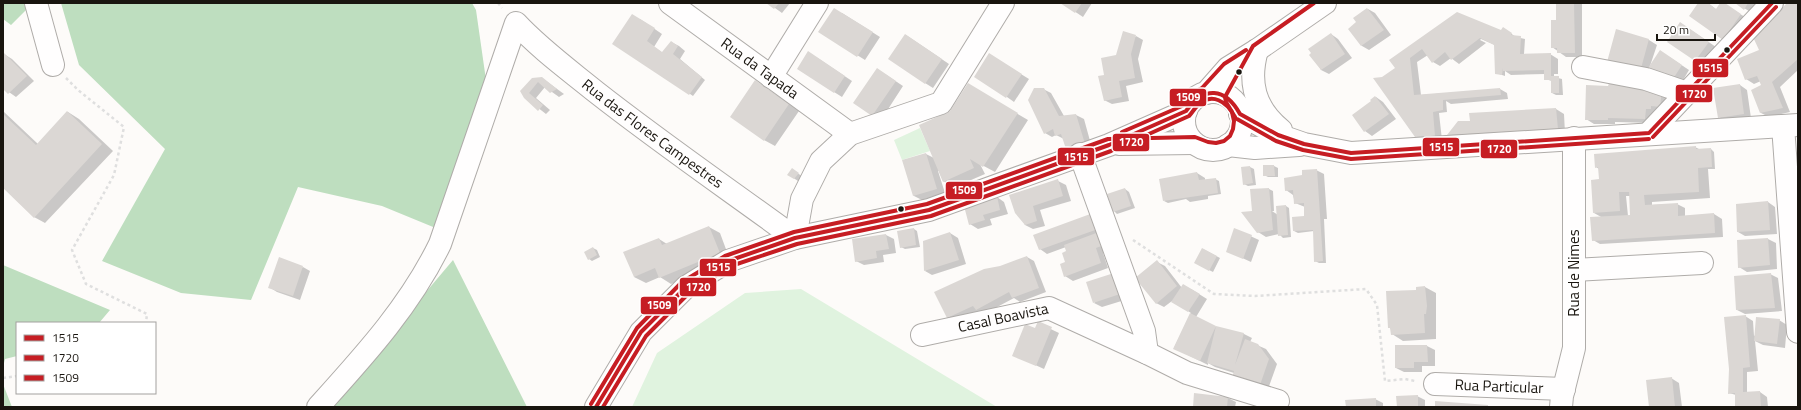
<svg xmlns="http://www.w3.org/2000/svg" width="1801" height="410" font-family="'Titillium Web',sans-serif">
<style>
.green{fill:#e0f3df}
.forest{fill:#bedebf}
.shadow{fill:#0003;fill-rule:evenodd}
.building{fill:#dbd7d4}
.lines{fill:none;stroke-linecap:round;stroke-linejoin:round}
.minor-casing{stroke:#afaca9;stroke-width:24}
.path{stroke:#dfdfdf;stroke-width:2.5;stroke-dasharray:3 3;stroke-linecap:butt}
.minor{stroke:#fffefe;stroke-width:22}
.bus-1-casing{stroke:#fff;stroke-width:7}
.bus-2-casing{stroke:#fff;stroke-width:7}
.bus-3-casing{stroke:#fff;stroke-width:7}
.bus-1{stroke:#c61d23;stroke-width:4}
.bus-2{stroke:#c61d23;stroke-width:4}
.bus-3{stroke:#c61d23;stroke-width:4}
.bus-dot{fill:#19150f;stroke:#fff;stroke-width:1.5}
.labels{text-anchor:middle;stroke-width:4;stroke-linejoin:round;paint-order:stroke}
.street-label{font-size:15px;fill:#19150f;stroke:#fff}
.line-badge{stroke:#fff;stroke-width:1.5}
.badge-label{font-size:11px;text-anchor:middle;font-weight:bold;fill:#fff}
</style>
<rect width="100%" height="100%" fill="#fdfbf9"/>
<path class="green" d="M920,128L930,151L902,160L894,140Z
M801,289L997,407H632L657,353L745,293Z"/>
<path class="forest" d="M3,3H24L26,10L11,25L3,19Z
M61,3H472L476,10L486,80L438,229L382,206L298,187L251,300L181,293L102,261L165,149L79,65Z
M453,260L527,407H329Z
M3,265L110,310L99,323H17V356L5,359L3,367Z
M3,384L12,407H3Z"/>
<path class="shadow" d="M768,3H790L782,13Z
M1062,3H1092L1083,17Z
M1557,3H1582V57H1566L1552,47L1557,21Z
M1699,3H1708L1717,10L1721,3H1723L1748,19L1727,41Z
M1736,3H1762L1752,13Z
M1788,3H1798V70L1780,87L1790,112L1769,117L1761,113L1763,86L1761,81L1754,84L1746,79Z
M1368,9L1375,13L1391,35L1369,50L1362,46L1349,29L1358,23Z
M842,13L880,37L865,60L820,32Z
M640,19L662,34L654,47L663,53L671,42L679,46L685,51L680,59L705,80L693,96L651,67Z
M1503,28L1516,37L1525,39L1524,54H1550L1558,59V74H1554V77L1562,79L1563,95H1556L1552,93V81L1545,79V74L1511,75L1505,71V76L1496,73L1495,45L1481,39L1480,40L1486,43L1459,64L1451,58L1440,66L1433,62L1428,55L1417,62L1421,95L1500,89L1507,93L1508,99L1451,104L1446,101L1447,112L1439,113L1442,140L1424,141L1416,136L1383,78L1396,68L1430,32L1501,31Z
M1688,28L1716,47L1704,65L1668,41Z
M1617,31L1649,40L1657,45L1650,66L1668,56L1689,70L1682,82L1616,66Z
M1331,34L1338,39L1352,58L1329,74L1321,70L1313,54Z
M906,35L949,64L933,88L925,83Z
M1136,36L1143,40L1138,59L1143,82L1126,86L1129,101L1112,104L1104,100L1106,76L1117,56Z
M4,54L12,59L34,81L16,97L3,88Z
M816,57L852,81L842,97L834,92Z
M997,59L1029,79L1014,102L1007,97Z
M885,74L903,86L881,120L855,103Z
M542,78L564,94L559,97L545,87L536,98L550,110L546,114L524,97L532,79Z
M968,85L1028,120L995,172L980,164L985,174L955,187L943,181L939,171H938L945,193L922,200L914,196L903,161L926,154L934,158L950,112Z
M1740,85L1747,90L1751,118L1727,122L1719,117Z
M1642,87L1669,95L1653,123L1615,122V124H1594L1586,119Z
M766,88L799,111L775,146L764,140Z
M1043,89L1051,93L1064,116L1076,115L1084,119L1092,148L1064,139L1056,135L1052,137L1045,133Z
M1376,97L1383,102L1396,119L1372,136L1365,131L1373,102Z
M1556,109L1564,114L1565,133L1452,137L1449,135L1458,122H1470L1520,112Z
M3,111L38,144L68,112L79,119L113,151L45,223L34,217L3,187Z
M1695,147L1701,150L1711,149L1714,152L1715,169H1708L1710,198L1652,202V205L1677,204L1685,208V216L1714,214L1722,219L1723,237L1600,244L1593,240L1603,218L1594,213L1600,180L1599,169L1596,167ZM1626,196H1630L1631,216H1628Z
M1274,166L1278,168V177H1268L1264,175Z
M1250,167L1254,169L1256,185L1248,186L1244,184L1242,168Z
M792,170L802,176L798,181L789,175Z
M1316,170L1324,174L1327,219H1324L1326,263H1319L1315,261L1314,231L1298,233L1294,231L1305,217V207L1295,203L1293,195L1286,190L1303,176Z
M1197,173L1205,178V180L1215,179L1219,181L1221,194L1208,196V199L1190,202L1186,199L1168,203L1164,201Z
M1058,181L1066,185L1071,201L1040,210L1045,226L1033,229L1025,225L1010,196Z
M1125,189L1129,192L1135,208L1117,214L1114,211Z
M1269,189L1273,191L1274,211H1272L1278,215L1286,206L1289,208L1291,237L1283,238L1279,234L1266,237L1258,232L1256,212Z
M997,197L1004,202L1008,214L990,219L992,225L978,229L970,224Z
M1768,202L1775,207L1777,234L1745,236L1738,232Z
M1100,219L1111,250L1103,253L1108,268L1073,281L1065,276L1068,252L1066,247L1047,254L1040,249Z
M709,227L720,233L730,260L671,284L660,277L646,283L634,277L659,239L667,244Z
M914,229L917,231L920,247L905,249L901,247Z
M1235,229L1259,240L1251,262L1227,251Z
M950,233L958,238L966,264L932,275L925,271Z
M886,235L894,239L896,253L883,255L884,262L864,265L856,261Z
M1768,239L1776,243L1777,269L1747,272L1739,267Z
M593,248L597,250L600,257L592,261L589,259Z
M1203,249L1220,258L1213,272L1199,265Z
M1027,257L1034,261L1046,292L1020,302L1014,298L984,314L979,311L955,322L948,318L1000,267Z
M1157,262L1165,266L1182,288L1191,289L1207,299L1196,317L1216,327L1244,334L1252,338L1250,342L1266,349L1277,364L1268,389L1234,373L1215,367L1208,363V365L1174,348L1191,313L1172,301L1164,307L1156,303Z
M303,267L310,271L300,300L277,292L269,287Z
M1770,274L1778,278L1782,311L1745,314L1737,310Z
M1121,278L1128,299L1102,307L1094,303Z
M1425,287L1436,293V339L1403,341L1392,334L1391,329L1389,327L1417,290Z
M1745,316L1753,321L1754,336L1779,320L1787,325L1785,348L1763,345L1755,341L1758,371L1747,372V393L1760,392L1767,397L1768,407H1736V395L1729,393Z
M1038,323L1059,333L1044,369L1013,355L1036,330Z
M1396,346H1427L1435,350V366H1422V372H1404L1396,368Z
M1671,378L1679,383L1682,407H1650Z
M1195,394L1228,398L1236,402L1235,407H1194Z
M1417,396L1425,400V407H1398Z
M1375,399L1383,403V407H1347Z"/>
<path class="building" d="M766,3H779L774,9Z
M1060,3H1082L1075,13Z
M1556,3H1574L1575,53H1557V48H1551V20H1556Z
M1698,3H1708L1716,9L1720,3H1725L1741,14L1723,40L1689,16Z
M1735,3H1748L1744,10Z
M1787,3H1798V59L1772,82L1783,108L1760,113L1751,90L1761,85L1757,76L1745,80L1737,59L1759,50L1753,37Z
M834,8L873,32L857,57L818,32Z
M1367,8L1384,30L1361,46L1348,29L1356,22L1353,18Z
M1457,12L1501,30L1503,27L1512,33L1511,35L1521,36L1520,54L1551,53V76H1559V93H1551V80H1544V70L1503,71V68L1502,75L1495,74L1494,45L1480,38L1451,60L1445,52L1432,63L1422,49L1410,58L1414,95L1500,88L1501,95L1443,100V110L1433,112L1435,136L1415,137L1373,78L1382,77L1395,68L1389,60Z
M632,14L655,28L647,41L662,52L671,41L678,46L673,54L702,77L689,95L612,44Z
M1680,22L1709,42L1695,61L1667,42Z
M1616,29L1649,39L1640,72L1607,62Z
M1123,31L1136,35L1131,54L1135,78L1119,81L1122,97L1104,101L1098,76L1104,75L1101,58L1116,55Z
M1331,33L1345,54L1321,70L1309,55L1311,53L1308,49Z
M905,34L942,59L925,84L888,59Z
M1660,50L1682,65L1673,79L1646,71Z
M808,51L845,76L834,93L797,69Z
M4,53L27,76L8,94L3,89Z
M989,53L1022,74L1006,98L974,77Z
M877,68L896,81L872,116L853,103Z
M542,77L557,89L550,93L538,82L529,93L543,105L538,111L524,98L520,91L532,78Z
M1611,78L1662,90L1660,107L1651,106V109H1646L1645,119L1608,118V120H1585L1586,85L1608,86Z
M755,80L789,104L764,141L730,117Z
M968,83L1018,113L983,167L970,159L974,168L943,182L919,125L950,111Z
M1740,84L1744,114L1718,118L1713,88Z
M1034,88H1044L1059,116L1076,114L1085,144L1066,149L1061,134L1055,136L1053,129L1044,134L1028,100Z
M1375,96L1389,114L1364,132L1352,115L1371,101L1370,100Z
M1556,108L1558,129L1447,135L1458,121H1470L1469,113Z
M67,111L102,144L34,218L3,188V114L36,145Z
M1696,146V149L1711,148L1712,167L1698,168L1699,192L1644,195L1645,205L1678,203V216L1714,213L1715,233L1592,241L1590,217L1630,215L1629,192H1619L1620,211L1593,213L1591,180L1599,179L1598,167L1595,168L1594,154Z
M926,153L937,189L913,196L902,160Z
M1263,165H1274L1275,176H1263Z
M1250,166L1253,183L1243,185L1241,167Z
M792,168L799,173L794,179L787,175Z
M1317,169L1323,261L1314,262L1313,230L1293,231L1292,217L1304,216V203L1294,204L1293,190L1285,191L1284,178L1302,175V170Z
M1197,172L1199,180L1216,178L1218,193L1163,201L1159,179Z
M1058,179L1063,196L1033,206L1037,221L1025,225L1015,213L1009,195Z
M1125,188L1131,206L1113,212L1107,194Z
M1269,188L1273,230L1257,233L1241,212L1252,211L1250,189Z
M997,196L1000,210L983,215L985,220L969,225L964,206Z
M1768,201L1770,230L1737,232L1736,204Z
M1286,205L1288,235L1278,236L1276,206Z
M1093,213L1098,229L1039,250L1033,235Z
M709,226L720,253L659,278L655,268L634,277L623,252L659,238L662,245Z
M914,228L916,245L900,248L897,231Z
M1234,228L1252,235L1243,259L1226,252Z
M950,232L959,260L924,271L923,241Z
M1099,232L1104,245L1096,248L1101,263L1064,277L1060,264L1065,262L1062,253L1066,251L1064,245Z
M886,234L889,249L876,251L877,258L855,262L852,239Z
M1768,238L1770,265L1738,268L1737,240Z
M593,247L597,255L588,260L584,252Z
M1202,248L1217,256L1209,271L1194,263Z
M1027,256L1039,288L1012,298L1009,292L976,310L973,306L947,318L934,292L984,269L1000,266Z
M279,257L303,266L293,296L268,288Z
M1157,260L1177,286L1156,304L1135,278Z
M1114,273L1120,294L1093,303L1086,282Z
M1771,273L1775,308L1736,310L1734,276Z
M1183,284L1200,294L1188,312L1171,302Z
M1425,286L1427,306L1426,314H1424L1425,333L1391,335L1390,328H1388L1386,291L1416,290V287Z
M1190,313L1216,326L1244,333L1235,365L1245,339L1258,344L1269,359L1260,385L1232,378L1234,371L1207,363L1216,326L1200,361L1173,349Z
M1746,315L1750,367L1743,368V392L1760,391L1761,407H1735V393L1728,394L1729,369L1724,317Z
M1756,317L1780,319L1777,344L1754,341Z
M1038,321L1052,327L1036,366L1012,356L1025,324L1035,328Z
M1395,345H1427L1428,362H1414V368H1395Z
M1672,377L1675,407H1649L1646,380Z
M1194,393L1228,397L1227,407H1193Z
M1418,395V407H1397L1396,396Z
M1376,398V407H1346L1345,400Z
M1435,401L1488,405V407H1435Z"/>
<g class="lines">
<g class="minor-casing">
<g id="minor">
<path d="M36,3L53,65"/>
<path id="s1" d="M670,3L850,134"/>
<path d="M1257,50C1248,82 1254,108 1281,130"/>
<path d="M1583,67L1646,79L1687,93"/>
<path d="M771,77L817,3"/>
<circle cx="1213" cy="121" r="29"/>
<path d="M1206,93L1228,68L1257,50L1325,3"/>
<path d="M1240,114L1278,135L1304,144L1351,153L1798,125"/>
<path d="M1783,126L1798,332"/>
<path d="M1649,133L1772,3"/>
<path d="M1119,144L1194,143"/>
<path d="M1228,145L1255,148L1299,145"/>
<path d="M1080,154L1144,331L1147,353"/>
<path d="M1574,270L1702,263"/>
<path id="s2" d="M922,335L1049,308L1147,353L1187,373L1278,401"/>
<path id="s3" d="M1435,384L1564,389"/>
<path id="s4" d="M318,407C364,356 410,306 440,244L516,23C540,49 569,70 596,92C661,143 728,189 795,238L802,199L821,161L850,134L941,103L1003,3"/>
<path d="M596,407L641,332L686,287L728,261L795,238L929,210L1109,145L1186,111"/>
<path d="M1561,407L1562,396L1574,348V138"/>
</g>
</g>
<path class="path" d="M498,3L502,8
M66,78L78,90L124,127L114,175L72,250L86,284L147,314L146,323
M1133,240L1214,294L1255,296L1366,289L1377,305L1385,381L1405,379L1415,381
M3,378L17,376"/>
<use href="#minor" class="minor"/>
<g class="bus-1-casing">
<path id="bus-1" d="M1240,114L1278,135L1304,144L1351,153L1649,133
M1649,133L1772,3
M596,407L641,332L686,287L728,261L795,238L929,210L1109,145L1186,111C1204,86 1225,87 1240,114"/>
</g>
<g class="bus-2-casing">
<path id="bus-2" d="M1237,119L1276,141L1303,150L1351,159L1649,139
M1653,137L1776,7
M603,407L646,336L690,292L731,266L797,244L931,216L1111,151L1189,116C1192,113 1194,109 1197,106C1212,91 1227,102 1235,117"/>
</g>
<g class="bus-3-casing">
<path id="bus-3" d="M1122,132L1182,106L1186,99L1194,92L1202,88L1224,64L1246,50
M591,404L637,328L682,282L725,256L794,232L927,204L1108,139L1195,137L1208,142L1216,143L1224,141L1230,136L1233,129L1234,121L1232,112L1226,102L1225,97L1253,46L1314,3"/>
</g>
<use href="#bus-1" class="bus-1"/>
<use href="#bus-2" class="bus-2"/>
<use href="#bus-3" class="bus-3"/>
</g>
<g class="bus-dot">
<circle cx="1727" cy="50" r="3.5"/>
<circle cx="1239" cy="72" r="3.5"/>
<circle cx="901" cy="209" r="3.5"/>
</g>
<g class="labels">
<g class="street-label">
<text dy="5" stroke="none"><textPath href="#s1" startOffset="111">Rua da Tapada</textPath></text>
<text dy="5" stroke="none"><textPath href="#s4" startOffset="614">Rua das Flores Campestres</textPath></text>
<text transform="translate(1574 273) rotate(-90)" y="5">Rua de Nimes</text>
<text dy="5" stroke="none"><textPath href="#s2" startOffset="83">Casal Boavista</textPath></text>
<text dy="5" stroke="none"><textPath href="#s3" startOffset="64">Rua Particular</textPath></text>
</g>
</g>
<g class="line-badge">
<rect x="1692" y="58" width="37" height="20" rx="4" fill="#c61d23"/>
<rect x="1675" y="84" width="38" height="19" rx="4" fill="#c61d23"/>
<rect x="1169" y="88" width="38" height="19" rx="4" fill="#c61d23"/>
<rect x="1112" y="133" width="38" height="19" rx="4" fill="#c61d23"/>
<rect x="1422" y="137" width="38" height="20" rx="4" fill="#c61d23"/>
<rect x="1480" y="139" width="38" height="20" rx="4" fill="#c61d23"/>
<rect x="1057" y="147" width="38" height="19" rx="4" fill="#c61d23"/>
<rect x="945" y="181" width="38" height="19" rx="4" fill="#c61d23"/>
<rect x="699" y="258" width="38" height="19" rx="4" fill="#c61d23"/>
<rect x="679" y="277" width="38" height="20" rx="4" fill="#c61d23"/>
<rect x="640" y="296" width="38" height="19" rx="4" fill="#c61d23"/>
</g>
<g class="badge-label">
<text x="1710" y="72">1515</text>
<text x="1694" y="98">1720</text>
<text x="1188" y="101">1509</text>
<text x="1131" y="146">1720</text>
<text x="1441" y="151">1515</text>
<text x="1499" y="153">1720</text>
<text x="1076" y="161">1515</text>
<text x="964" y="194">1509</text>
<text x="718" y="271">1515</text>
<text x="698" y="291">1720</text>
<text x="659" y="309">1509</text>
</g>
<rect width="1801" height="410" fill="none" stroke="#19150f" stroke-width="8"/>
<rect x="16" y="322" width="140" height="72" fill="#ffffff" stroke="#a3a19f"/>
<rect x="24" y="335" width="20" height="6" fill="#c61d23" stroke="#a3a19f"/>
<text x="52" y="342" font-size="12" fill="#19150f">1515</text>
<rect x="24" y="355" width="20" height="6" fill="#c61d23" stroke="#a3a19f"/>
<text x="52" y="362" font-size="12" fill="#19150f">1720</text>
<rect x="24" y="375" width="20" height="6" fill="#c61d23" stroke="#a3a19f"/>
<text x="52" y="382" font-size="12" fill="#19150f">1509</text>
<path d="M1657 34v6h58v-6" fill="none" stroke="#19150f" stroke-width="2"/>
<text x="1663" y="34" font-size="12" fill="#19150f" stroke="#ffffff" stroke-width="3" paint-order="stroke">20 m</text>
</svg>
